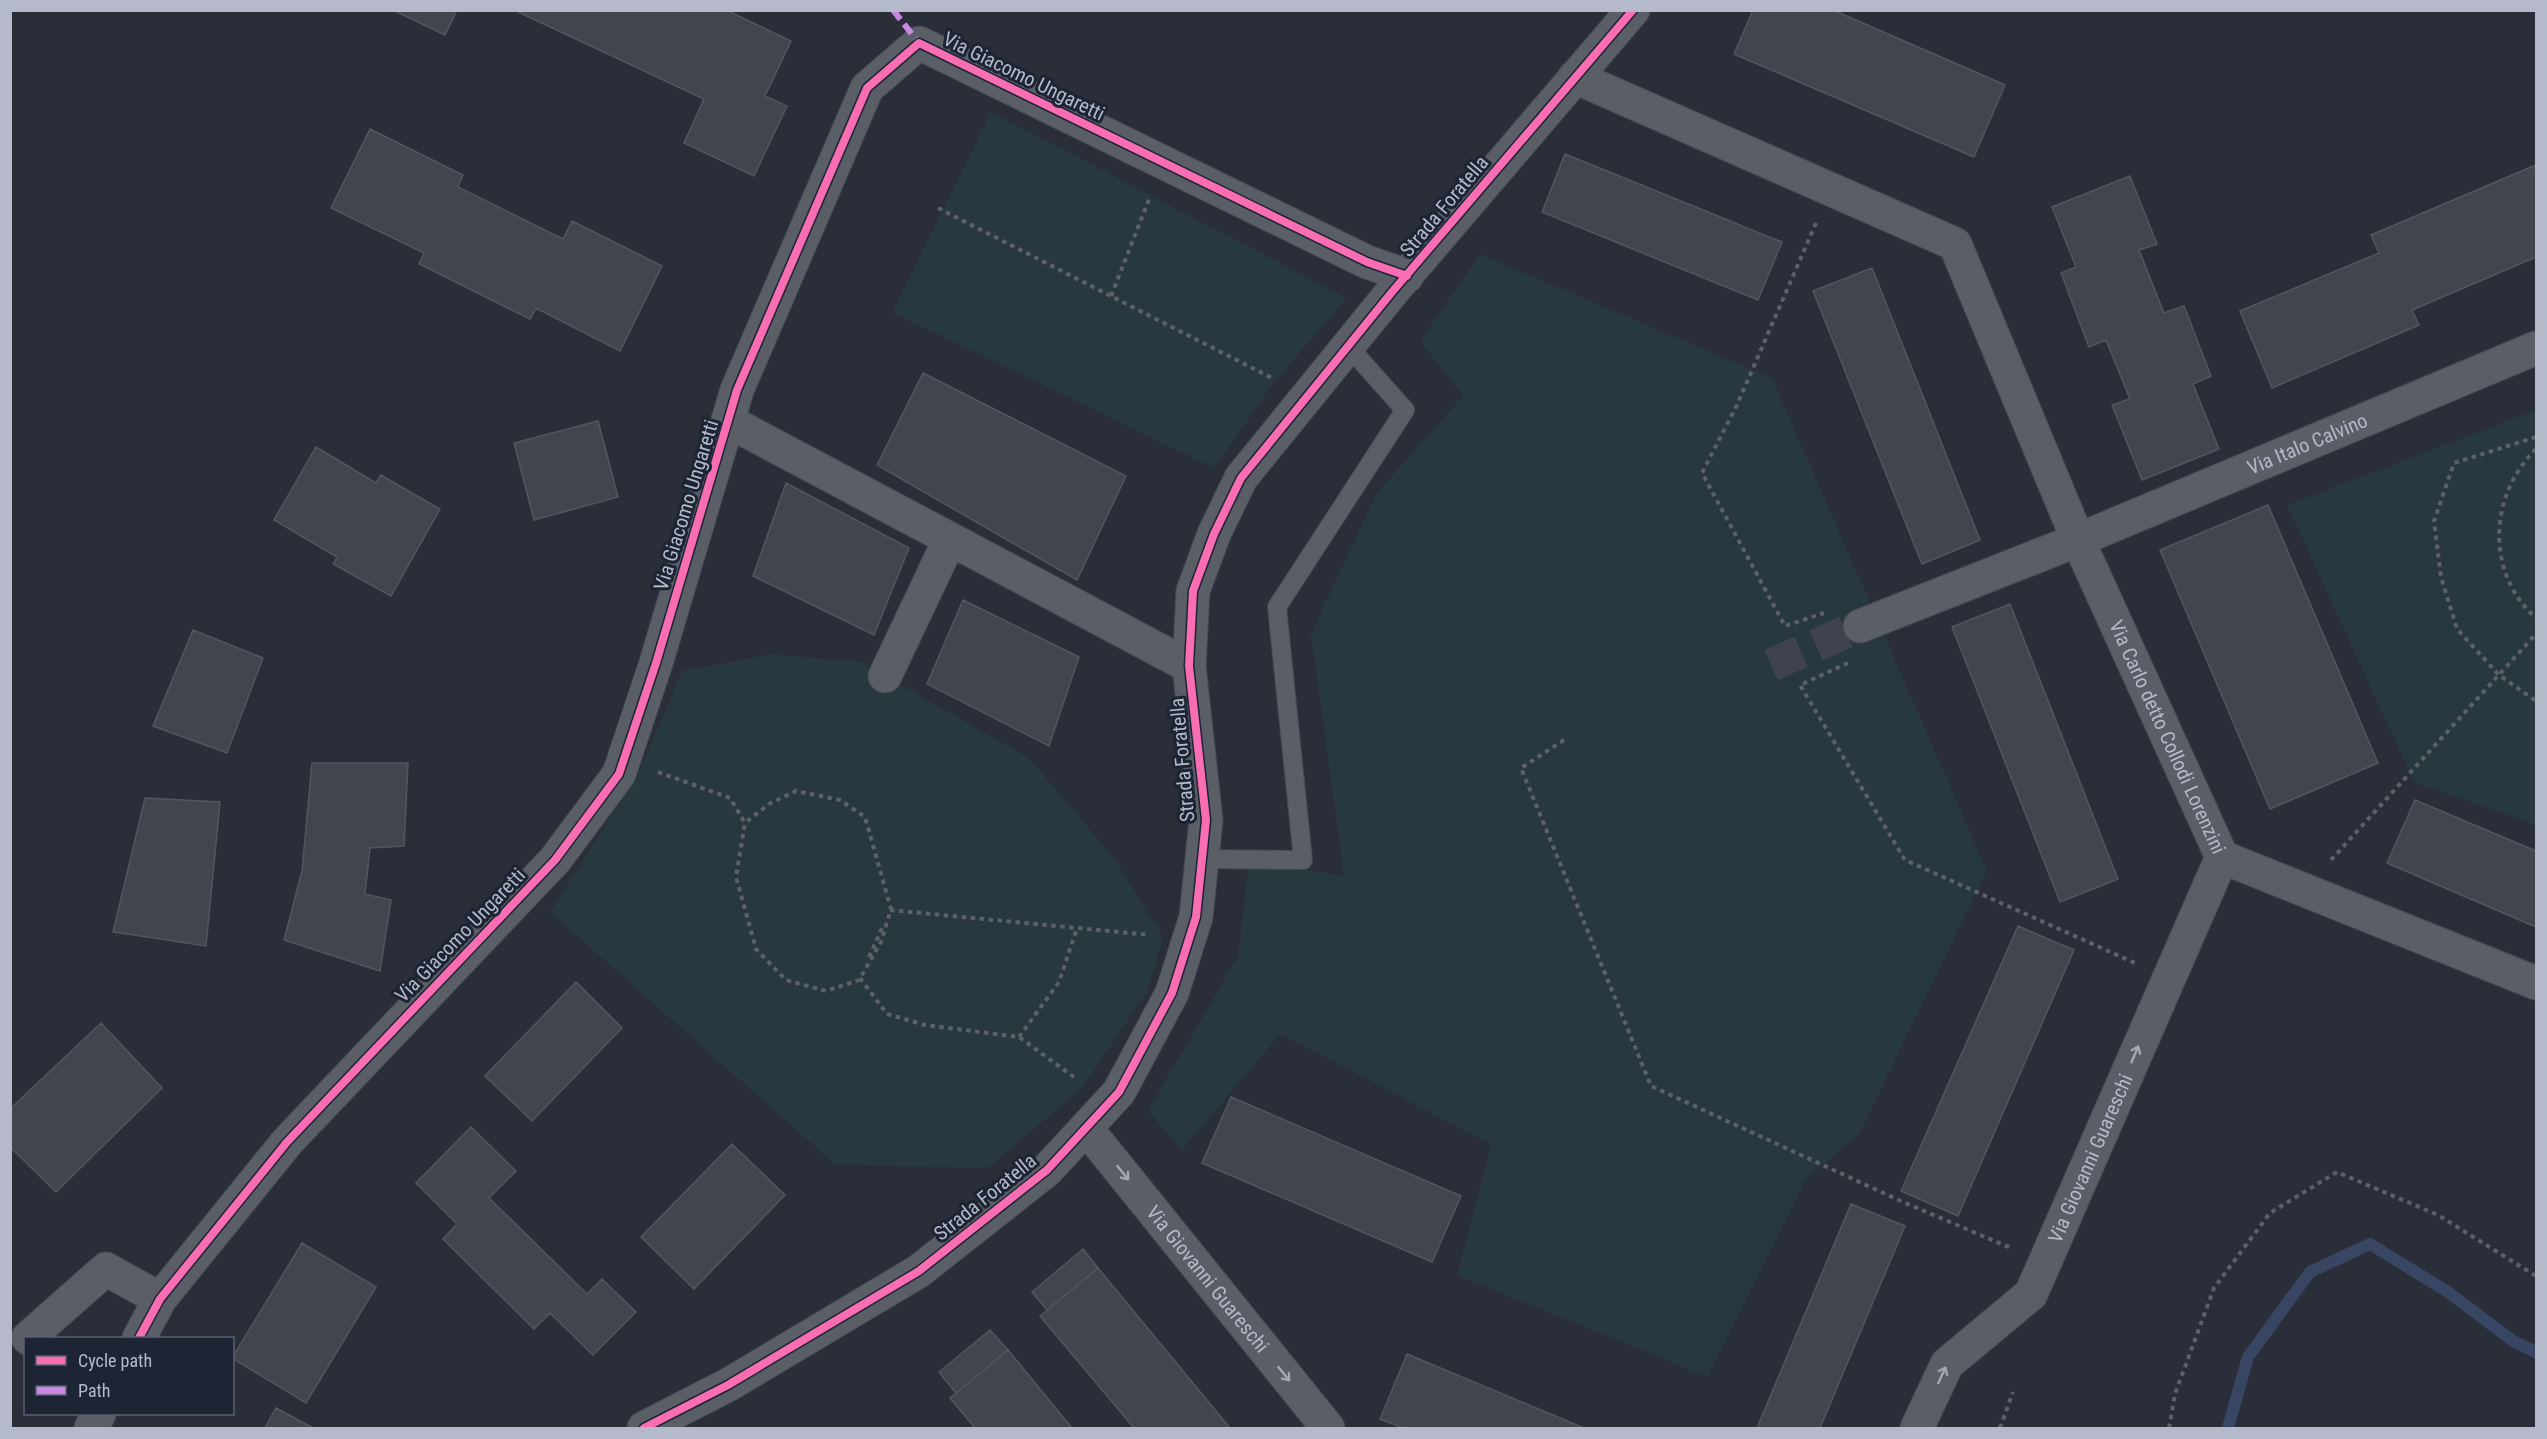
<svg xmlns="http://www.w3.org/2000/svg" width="2547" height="1439" font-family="'Roboto Condensed',sans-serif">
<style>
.green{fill:#27383e}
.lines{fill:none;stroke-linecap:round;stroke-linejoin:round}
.stream{stroke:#384663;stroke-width:12}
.building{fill:#41454e;stroke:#52565f;stroke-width:1.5}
.street-tunnel{stroke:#3f434e;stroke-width:33;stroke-dasharray:33 16;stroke-linecap:butt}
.lane-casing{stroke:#464a51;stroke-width:20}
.street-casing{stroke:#464a51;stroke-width:35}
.path{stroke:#5c6168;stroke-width:4;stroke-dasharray:4.5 4.5;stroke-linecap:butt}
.lane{stroke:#5a5e66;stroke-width:18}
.street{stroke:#5a5e66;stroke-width:33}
.quiet{stroke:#c787e3;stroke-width:6;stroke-dasharray:12 6;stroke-linecap:butt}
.cycleway-casing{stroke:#1d2433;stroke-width:11}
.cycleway{stroke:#f96db3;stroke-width:8}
.oneway{stroke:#a2a8b5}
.labels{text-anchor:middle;stroke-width:6;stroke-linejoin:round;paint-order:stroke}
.street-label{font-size:20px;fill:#b4bac9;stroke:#1d2433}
</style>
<rect width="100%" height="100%" fill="#2a2e38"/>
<path class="green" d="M991,112L1347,298L1275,381L1214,468L892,312Z
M1480,254L1772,378L1987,871L1859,1134L1806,1179L1707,1377L1457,1275L1491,1144L1280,1034L1182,1150L1148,1111L1238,956L1249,860L1344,876L1311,634L1376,494L1463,396L1420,341Z
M2536,410V825L2414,782L2287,505Z
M770,654L862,662L1030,759L1114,858L1163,937L1148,990L1082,1088L988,1168L836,1165L550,912L638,774L682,671Z"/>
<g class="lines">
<path class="stream" d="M2228,1428L2248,1357L2310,1272L2370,1244L2448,1292L2513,1341L2536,1352"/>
</g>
<path class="building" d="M393,10H457L445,35Z
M514,10H726L791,41L765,96L787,106L754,176L684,143L704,99Z
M1753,10H1833L2005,85L1974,157L1734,54Z
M370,129L463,175L458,187L563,239L572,221L662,266L620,351L536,308L530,319L419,264L424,253L331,208Z
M1565,154L1782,242L1758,300L1542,212Z
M2536,165V257L2412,310L2419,325L2272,388L2240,311L2379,253L2371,235Z
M2130,176L2157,244L2139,250L2164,313L2184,306L2211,376L2193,384L2219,449L2142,480L2112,405L2130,399L2106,340L2089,347L2061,273L2076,267L2052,207Z
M1872,268L1980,540L1922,564L1813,291Z
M923,373L1126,476L1077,580L877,465Z
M598,421L618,497L534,520L514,443Z
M316,447L376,483L381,475L440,509L391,596L333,564L337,557L274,520Z
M786,483L909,548L874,635L753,576Z
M2268,505L2378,763L2270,809L2160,550Z
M963,600L1079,657L1049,746L927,684Z
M2010,604L2118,879L2060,902L1952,627Z
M193,630L263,658L227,753L153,726Z
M312,763H408L404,846L370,848L365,894L391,900L380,971L284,940L302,871Z
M145,798L220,802L206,946L113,932Z
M2415,800L2536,851V927L2387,863Z
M2018,926L2074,950L1958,1216L1901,1191Z
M576,982L622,1028L532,1121L485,1076Z
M101,1023L162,1088L56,1192L10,1147V1109Z
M1231,1097L1461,1196L1432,1262L1202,1163Z
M471,1127L516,1171L489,1198L587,1294L602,1279L636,1312L593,1355L550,1313L534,1329L443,1239L457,1224L416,1183Z
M732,1144L785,1195L694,1289L641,1237Z
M1851,1204L1905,1226L1820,1428H1757Z
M302,1243L376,1287L306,1403L232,1358Z
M1083,1249L1098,1268L1047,1310L1032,1292Z
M1098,1268L1230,1428H1134L1040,1316Z
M990,1330L1008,1350L956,1393L939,1372Z
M1008,1350L1072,1428H975L950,1398Z
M1407,1354L1584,1428H1403L1380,1419Z
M276,1408L313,1428H265Z"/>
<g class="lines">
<path class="street-tunnel" d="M1771,665L1860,626"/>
<g class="lane-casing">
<path id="lane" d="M1202,859L1303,860L1277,607L1405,410L1348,346"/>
</g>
<g class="street-casing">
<g id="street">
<path id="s1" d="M1575,77L1955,244L2078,540L2222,857L2536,983"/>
<path d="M728,421L1189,666"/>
<path id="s2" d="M1860,626L2078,540L2536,348"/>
<path d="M885,676L950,539"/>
<path id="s3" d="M1086,1128L1328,1428"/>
<path d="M28,1338L106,1269L160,1299"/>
<path d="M139,1338L160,1299L287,1142L555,860L619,774L656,663L737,390L867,88L919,43L1367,262L1407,276"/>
<path d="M91,1428L99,1414"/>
<path d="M644,1428L728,1385L919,1271L1047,1170L1119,1092L1172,993L1196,917L1206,820L1189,666L1193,591L1214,534L1241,478L1392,292L1633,10"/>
<path id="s4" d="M1917,1428L1947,1364L2031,1294L2222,857"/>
</g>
</g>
<path class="path" d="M938,208L1272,378
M1816,223L1737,405L1702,473L1785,626L1824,613
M1111,296L1150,197
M2536,437L2454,463L2434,521L2441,577L2457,629L2499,675L2536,701
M2536,449C2489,495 2485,573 2536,618
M1848,663L1800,685L1905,860L2135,963
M1564,740L1521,768L1651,1086L1903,1202L2011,1248
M658,772L730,798L745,823L736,877L756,949L786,980L826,991L859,980L881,942L891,909L865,817L840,800L796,791L769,804L745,823
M2331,860L2536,634
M890,910L1150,935
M869,957L883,926
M860,978L887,1014L925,1025L1019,1037L1078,1080
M1019,1037L1059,982L1077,928
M2000,1428L2013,1392
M2169,1428L2175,1394L2214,1288L2270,1213L2337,1172L2438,1215L2536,1276"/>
<use href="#lane" class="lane"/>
<use href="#street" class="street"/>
<path class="quiet" d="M893,10L919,43"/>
<g class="cycleway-casing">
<path id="cycleway" d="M139,1338L160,1299L287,1142L555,860L619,774L656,663L737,390L867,88L919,43L1367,262L1407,276
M644,1428L728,1385L919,1271L1047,1170L1119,1092L1172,993L1196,917L1206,820L1189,666L1193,591L1214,534L1241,478L1392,292L1633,10"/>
</g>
<use href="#cycleway" class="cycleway"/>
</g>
<defs><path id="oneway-shaft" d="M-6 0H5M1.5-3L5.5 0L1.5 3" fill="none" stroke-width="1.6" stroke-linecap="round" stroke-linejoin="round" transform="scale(1.5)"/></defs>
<g class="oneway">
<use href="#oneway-shaft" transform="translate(2135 1054) rotate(-67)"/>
<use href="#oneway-shaft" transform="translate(1123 1173) rotate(51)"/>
<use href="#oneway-shaft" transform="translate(1284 1374) rotate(51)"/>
<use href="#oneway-shaft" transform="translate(1942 1375) rotate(-65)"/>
</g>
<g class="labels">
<g class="street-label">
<text transform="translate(1024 76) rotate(26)" y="7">Via Giacomo Ungaretti</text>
<text transform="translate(1444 206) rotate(-50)" y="7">Strada Foratella</text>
<text dy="7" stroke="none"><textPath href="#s2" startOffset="483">Via Italo Calvino</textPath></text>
<text transform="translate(686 505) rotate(-73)" y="7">Via Giacomo Ungaretti</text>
<text dy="7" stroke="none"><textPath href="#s1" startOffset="952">Via Carlo detto Collodi Lorenzini</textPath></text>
<text transform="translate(1182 760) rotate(-95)" y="7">Strada Foratella</text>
<text transform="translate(460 935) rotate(-46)" y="7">Via Giacomo Ungaretti</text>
<text dy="7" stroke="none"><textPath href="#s4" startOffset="328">Via Giovanni Guareschi</textPath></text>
<text transform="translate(985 1197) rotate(-39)" y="7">Strada Foratella</text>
<text dy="7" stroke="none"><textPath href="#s3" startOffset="194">Via Giovanni Guareschi</textPath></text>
</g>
</g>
<rect width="2547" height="1439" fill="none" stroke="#b4bac9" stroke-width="24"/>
<rect x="24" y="1337" width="210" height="78" fill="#1d2433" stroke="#59606f" stroke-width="1.5"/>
<rect x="36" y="1356" width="30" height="9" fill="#f96db3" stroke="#59606f" stroke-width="1.5"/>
<text x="78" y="1367" font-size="18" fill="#b4bac9">Cycle path</text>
<rect x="36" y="1386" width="30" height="9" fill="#c787e3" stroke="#59606f" stroke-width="1.5"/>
<text x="78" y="1397" font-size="18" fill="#b4bac9">Path</text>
</svg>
